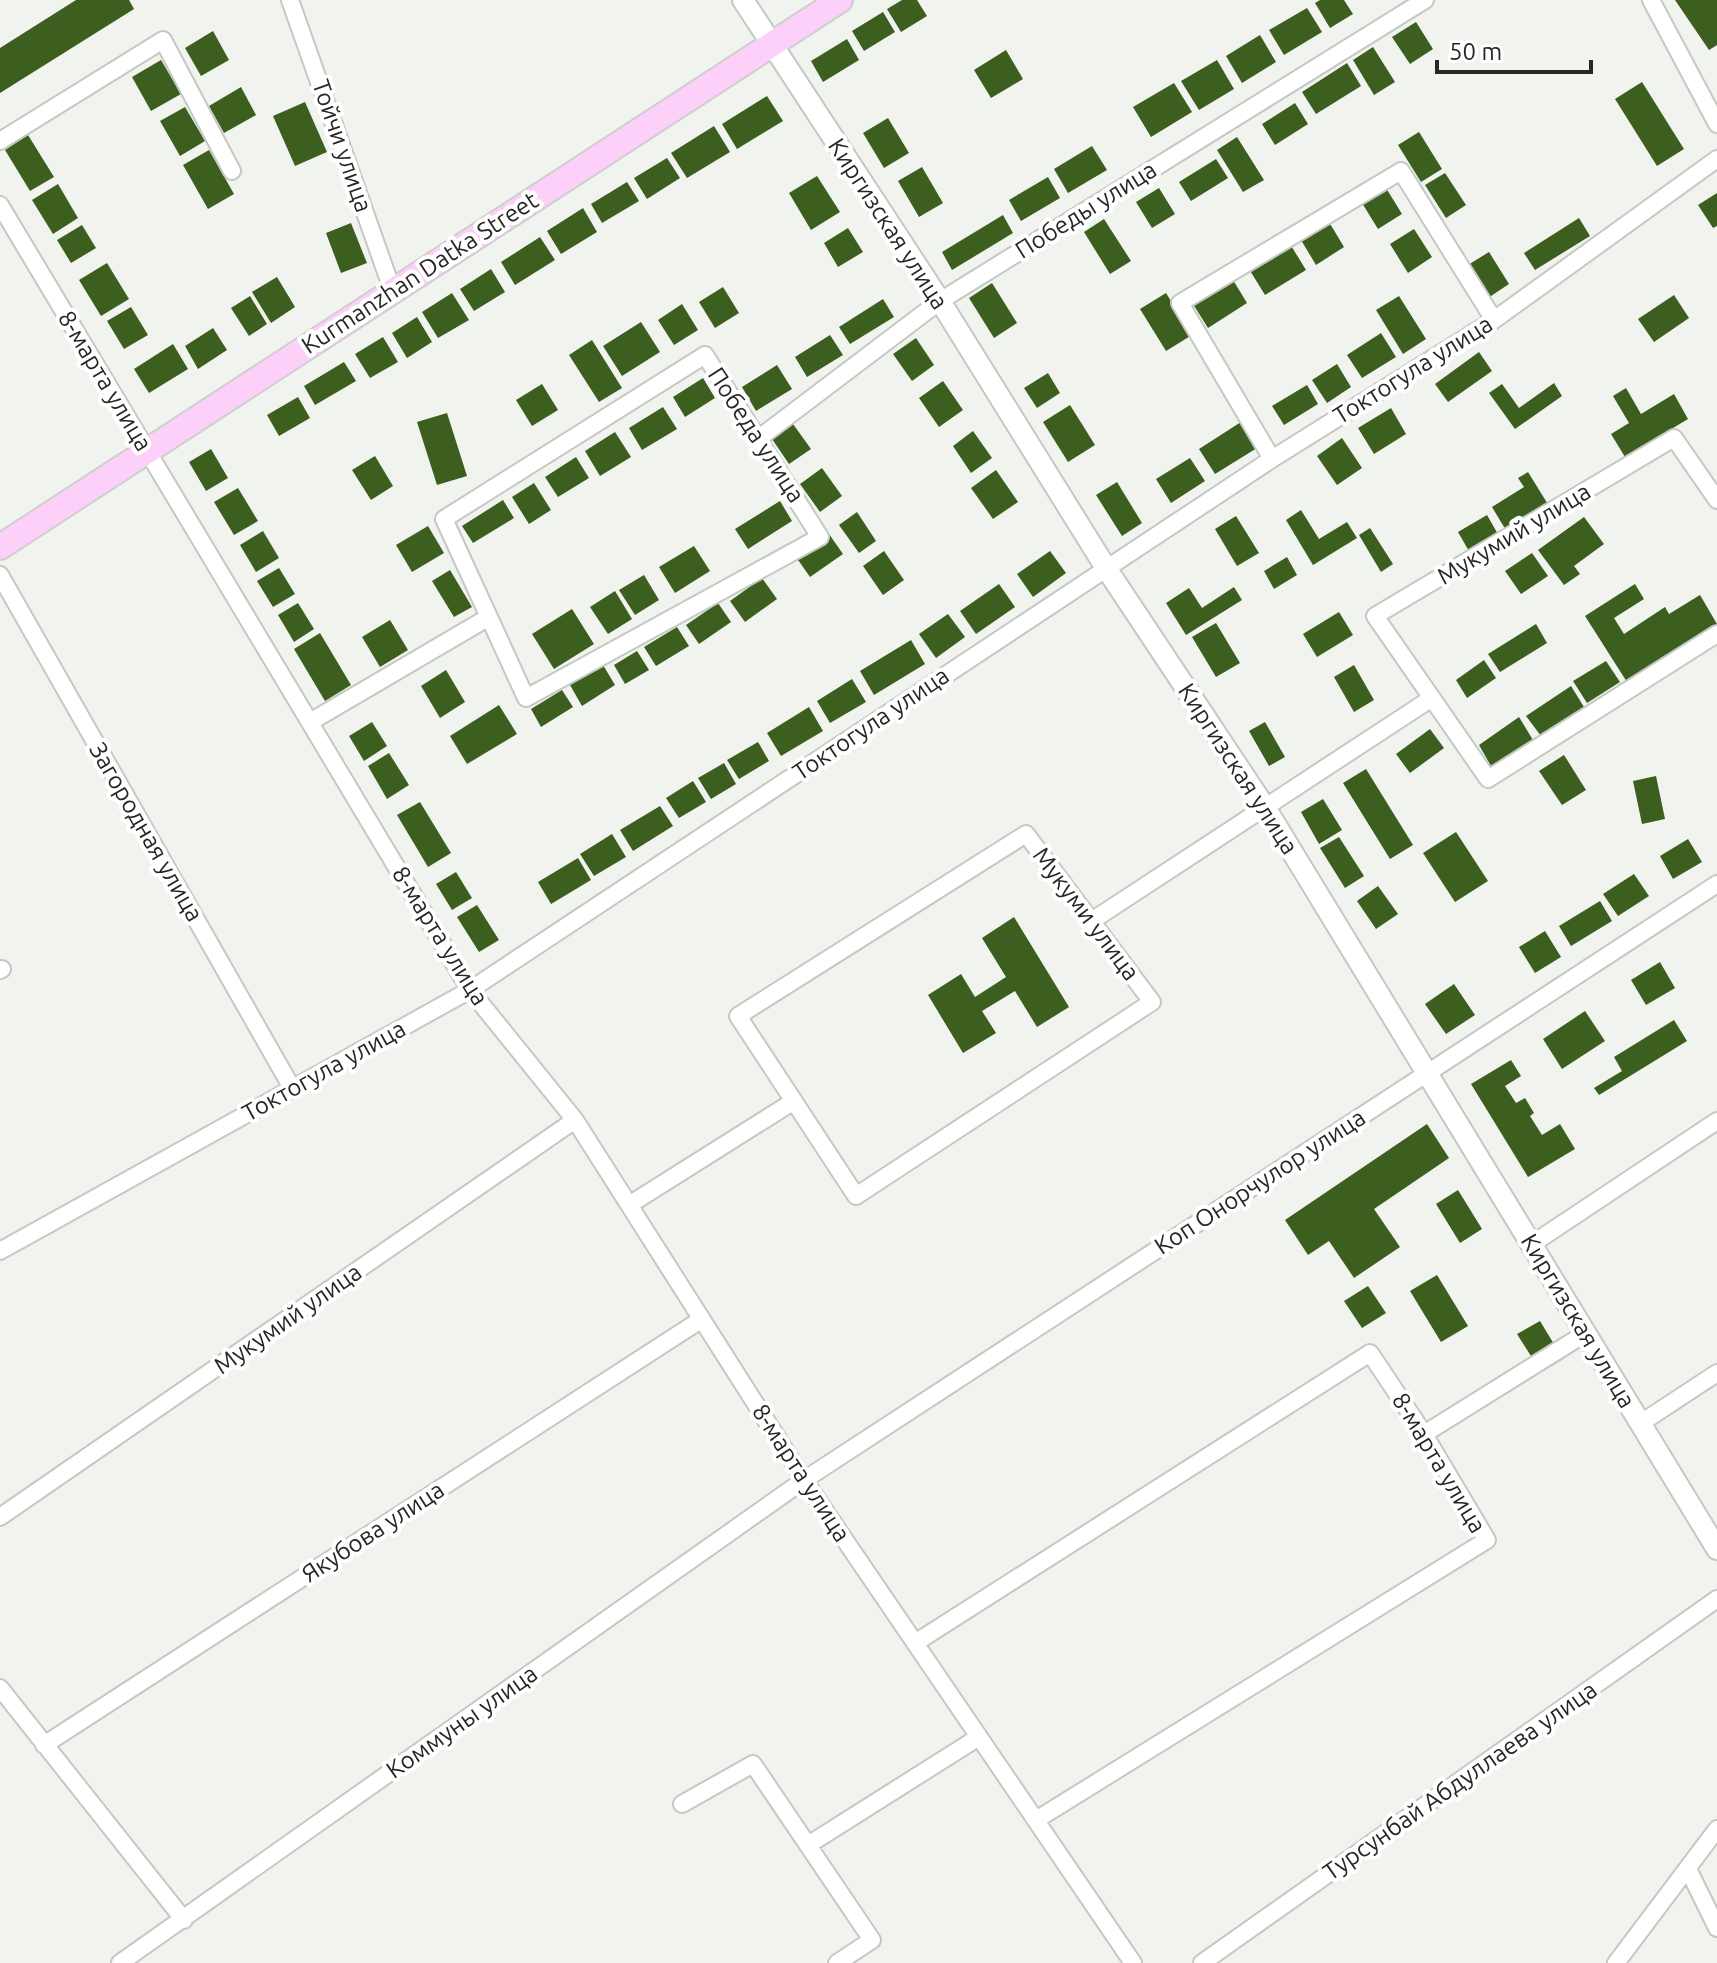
<svg xmlns="http://www.w3.org/2000/svg" width="1717" height="1963" font-family="Ubuntu,sans-serif">
<style>
.building{fill:#3c5e1e}
.lines{fill:none;stroke-linecap:round;stroke-linejoin:round}
.minor-casing{stroke:#c5c8c3;stroke-width:20}
.tertiary-casing{stroke:#c5c8c3;stroke-width:24}
.primary-casing{stroke:#cfcfcf;stroke-width:28}
.minor{stroke:#fff;stroke-width:16}
.tertiary{stroke:#fff;stroke-width:20}
.primary{stroke:#fdd0fa;stroke-width:24}
.labels{text-anchor:middle;stroke-width:8;stroke-linejoin:round;paint-order:stroke}
.street-label{font-size:24px;fill:#252625;stroke:#fff}
</style>
<rect width="100%" height="100%" fill="#f0f3ee"/>
<path class="building" d="M76,0H129L134,9L0,93V48Z
M902,0H917L927,16L901,32L887,9Z
M1320,0H1344L1353,14L1330,28L1315,3Z
M1675,0H1717V45L1709,50Z
M1307,8L1322,32L1284,55L1269,30Z
M883,12L895,32L864,51L852,31Z
M1416,22L1433,49L1410,64L1392,37Z
M213,31L229,60L201,76L185,48Z
M1260,35L1276,62L1242,83L1226,56Z
M847,39L859,60L823,82L811,61Z
M1373,47L1395,82L1374,95L1353,60Z
M1006,50L1023,79L991,98L974,70Z
M161,60L181,94L151,111L132,77Z
M1217,60L1234,89L1199,110L1181,81Z
M1347,63L1361,86L1316,114L1302,92Z
M1642,82L1684,149L1657,166L1615,99Z
M1174,83L1192,112L1151,137L1133,107Z
M241,87L256,115L224,133L209,106Z
M767,96L783,121L737,149L722,124Z
M305,102L327,152L295,166L273,116Z
M1295,103L1308,124L1275,145L1262,124Z
M185,107L205,141L180,156L160,121Z
M888,118L909,153L884,168L863,133Z
M714,126L730,152L687,178L671,153Z
M1419,132L1442,169L1421,182L1398,145Z
M28,135L54,177L30,191L5,150Z
M1237,137L1264,180L1243,192L1217,150Z
M1092,146L1107,170L1068,193L1054,169Z
M209,150L234,194L208,209L183,165Z
M667,158L680,178L647,199L634,178Z
M1216,159L1228,178L1191,201L1179,182Z
M922,167L943,203L919,217L898,181Z
M1445,173L1466,205L1446,218L1425,185Z
M817,176L840,212L811,230L789,193Z
M1048,177L1060,198L1021,221L1009,200Z
M627,182L639,201L602,223L591,204Z
M58,184L78,218L53,234L32,200Z
M1159,188L1175,214L1152,228L1136,202Z
M1386,188L1402,214L1378,229L1362,203Z
M1717,193V226L1713,228L1698,205Z
M583,208L597,232L561,254L547,231Z
M1003,215L1013,233L952,270L942,252Z
M1579,218L1590,236L1535,270L1524,253Z
M1104,219L1131,261L1110,274L1084,232Z
M1329,222L1344,247L1316,265L1301,240Z
M351,223L367,263L341,273L326,233Z
M82,225L96,248L71,263L57,240Z
M848,228L863,252L838,267L824,243Z
M1414,229L1432,257L1408,273L1390,244Z
M540,237L555,260L515,285L501,262Z
M1290,244L1306,270L1265,295L1249,269Z
M1489,252L1509,284L1488,298L1468,265Z
M107,263L129,299L101,316L79,280Z
M491,269L505,292L474,311L460,289Z
M277,277L295,307L271,323L252,292Z
M1233,280L1247,303L1208,328L1193,304Z
M992,283L1017,323L994,338L969,298Z
M723,287L739,313L715,328L699,302Z
M452,293L469,320L438,338L422,312Z
M1166,293L1192,335L1166,351L1140,309Z
M1674,295L1689,318L1654,342L1638,319Z
M250,296L267,324L249,336L231,308Z
M1399,296L1426,339L1403,354L1376,310Z
M883,299L894,317L850,344L839,327Z
M682,304L698,330L674,345L658,320Z
M131,307L148,335L124,349L107,321Z
M417,317L432,342L407,358L392,333Z
M641,322L660,352L622,376L603,346Z
M213,328L227,350L198,369L185,346Z
M1381,333L1396,357L1362,378L1347,355Z
M830,335L843,355L807,377L795,357Z
M383,337L398,362L370,378L355,354Z
M916,338L934,365L912,381L893,354Z
M592,340L622,388L599,402L569,355Z
M173,344L188,369L149,393L134,369Z
M1479,352L1492,371L1448,402L1435,384Z
M344,362L356,381L315,405L304,386Z
M1337,364L1351,387L1327,403L1312,380Z
M777,365L792,389L756,411L742,387Z
M1048,373L1060,393L1037,408L1024,388Z
M703,378L715,398L685,417L673,397Z
M943,381L963,410L939,427L919,398Z
M1554,383L1562,396L1515,429L1489,393L1502,384L1519,408Z
M542,384L558,410L532,426L516,400Z
M1307,385L1318,404L1284,425L1272,406Z
M1626,388L1641,414L1674,394L1688,419L1625,457L1611,434L1629,423L1613,396Z
M298,397L310,418L279,436L267,415Z
M1070,405L1095,445L1068,462L1043,422Z
M663,407L677,429L642,450L629,428Z
M1391,408L1406,434L1374,454L1358,428Z
M447,413L467,476L437,485L417,422Z
M1241,422L1257,448L1215,474L1199,449Z
M793,424L811,449L789,464L772,439Z
M973,431L992,458L971,473L953,446Z
M615,432L631,457L600,476L585,451Z
M1342,438L1362,468L1337,485L1317,456Z
M211,449L228,478L206,491L189,462Z
M375,456L393,486L371,500L352,470Z
M576,457L589,478L558,497L545,477Z
M1190,458L1205,481L1171,503L1156,479Z
M822,468L842,496L820,512L800,484Z
M996,470L1018,502L993,519L971,488Z
M1528,472L1549,506L1507,532L1492,507L1524,487L1518,478Z
M1117,482L1142,523L1122,536L1096,495Z
M534,483L551,510L529,524L512,497Z
M238,488L258,521L234,535L214,502Z
M503,500L514,518L473,543L462,526Z
M780,501L792,521L748,549L735,529Z
M1301,510L1319,539L1347,522L1357,538L1313,565L1286,520Z
M857,512L876,541L859,553L839,525Z
M1487,515L1499,536L1470,553L1458,532Z
M1236,516L1259,553L1237,566L1215,529Z
M1584,517L1604,544L1574,566L1580,574L1564,585L1538,550Z
M428,526L444,553L412,572L396,545Z
M1370,528L1393,564L1381,572L1359,535Z
M263,531L279,558L256,572L240,545Z
M829,534L843,554L810,577L796,557Z
M694,546L710,571L675,593L659,567Z
M884,551L904,580L883,595L863,566Z
M1050,551L1066,573L1033,597L1017,574Z
M1532,553L1548,576L1521,594L1505,571Z
M1287,557L1297,575L1274,589L1264,571Z
M279,568L295,594L273,607L257,581Z
M450,570L472,607L454,617L432,581Z
M644,575L659,600L635,615L619,590Z
M762,578L777,599L745,622L730,601Z
M999,584L1015,607L976,634L960,611Z
M1635,584L1644,599L1614,618L1624,634L1665,607L1669,614L1700,595L1717,624L1627,682L1585,616Z
M1234,587L1242,600L1186,635L1166,603L1189,588L1202,608Z
M615,591L632,619L608,634L590,607Z
M298,603L314,629L294,642L278,615Z
M718,603L731,622L699,644L686,625Z
M572,609L594,644L554,669L532,634Z
M1339,612L1353,635L1317,657L1303,634Z
M948,614L965,637L936,658L919,634Z
M390,620L408,650L380,667L362,637Z
M1216,623L1240,663L1216,677L1192,637Z
M1536,624L1547,643L1500,672L1488,654Z
M677,627L689,646L656,666L644,647Z
M320,633L351,685L325,701L294,649Z
M911,640L925,664L874,695L860,671Z
M637,651L649,670L625,684L614,665Z
M1484,660L1496,678L1467,698L1456,680Z
M1606,661L1620,682L1587,703L1573,681Z
M603,665L615,685L582,706L570,685Z
M1354,665L1374,700L1354,712L1334,677Z
M446,670L465,702L440,718L421,686Z
M852,679L866,702L830,723L817,701Z
M1571,686L1584,707L1541,736L1526,716Z
M562,690L573,707L541,727L531,709Z
M499,705L517,734L467,764L450,736Z
M809,707L823,731L781,756L767,733Z
M1519,717L1533,740L1491,766L1479,745Z
M372,722L387,746L364,761L349,736Z
M1265,722L1285,757L1269,766L1249,731Z
M1430,729L1444,748L1410,773L1396,754Z
M758,742L769,761L739,779L727,760Z
M389,753L409,785L387,799L368,766Z
M1564,755L1586,790L1562,805L1539,771Z
M724,763L736,784L711,799L698,778Z
M1366,769L1413,845L1390,859L1343,783Z
M1656,776L1665,819L1642,824L1633,781Z
M693,781L706,802L679,818L666,798Z
M1323,799L1342,830L1319,844L1301,812Z
M420,802L451,853L428,867L397,815Z
M660,806L673,826L633,851L620,830Z
M1456,832L1488,881L1455,902L1423,853Z
M612,834L626,857L594,876L580,854Z
M1339,837L1364,876L1345,888L1320,848Z
M1688,839L1702,862L1673,879L1660,856Z
M578,858L591,880L551,904L538,882Z
M456,872L472,898L452,910L436,884Z
M1634,874L1649,896L1618,916L1603,894Z
M1378,886L1398,914L1376,929L1357,901Z
M1600,901L1612,921L1571,946L1559,926Z
M477,905L499,940L479,952L457,917Z
M1014,917L1069,1007L1037,1027L1015,991L982,1011L996,1033L963,1053L928,995L961,974L975,997L1006,977L982,938Z
M1545,931L1561,957L1535,973L1519,947Z
M1660,962L1675,988L1646,1005L1631,980Z
M1454,984L1475,1015L1446,1034L1425,1004Z
M1585,1011L1605,1041L1562,1069L1543,1039Z
M1674,1020L1687,1041L1599,1095L1594,1088L1622,1071L1614,1057Z
M1511,1060L1521,1076L1505,1086L1516,1103L1525,1098L1534,1113L1530,1116L1542,1135L1560,1124L1575,1149L1528,1177L1471,1084Z
M1427,1124L1449,1158L1374,1209L1400,1247L1354,1278L1329,1241L1308,1255L1285,1220Z
M1458,1190L1482,1229L1460,1243L1436,1204Z
M1437,1275L1468,1326L1441,1342L1410,1291Z
M1368,1286L1386,1313L1362,1328L1344,1301Z
M1540,1321L1563,1359L1541,1372L1517,1334Z"/>
<g class="lines">
<g class="minor-casing">
<path id="minor" d="M290,0L393,292
M1651,0L1717,124
M0,141L163,40L232,171
M0,205L470,990L575,1120L804,1480L1133,1963
M705,355L820,537L526,698L444,519Z
M759,438L940,301L1425,0
M1272,459L1180,303L1401,171L1494,320
M1717,500L1674,438L1375,616L1488,779L1717,634
M0,575L292,1088
M310,722L489,617
M1026,834L1152,1002L856,1196L738,1016Z
M1093,920L1432,698
M0,970L2,969
M629,1205L794,1101
M1532,1244L1717,1121
M0,1251L470,990L1272,459L1494,320L1717,159
M1641,1423L1717,1373
M1424,1434L1586,1333
M0,1517L575,1120
M915,1643L1370,1353L1424,1434L1487,1540L1036,1820
M0,1688L184,1920
M44,1745L702,1319
M682,1804L753,1764L872,1940L837,1963
M808,1845L979,1737
M1688,1869L1717,1928
M120,1963L804,1480L1717,884
M1202,1963L1717,1599
M1616,1963L1717,1829"/>
</g>
<g class="tertiary-casing">
<path id="tertiary" d="M743,0L940,301L1106,568L1266,809L1717,1549"/>
</g>
<g class="primary-casing">
<path id="primary" d="M0,547L840,0"/>
</g>
<use href="#minor" class="minor"/>
<use href="#tertiary" class="tertiary"/>
<use href="#primary" class="primary"/>
</g>
<g class="labels">
<g class="street-label">
<text transform="translate(342 146) rotate(71)" y="8">Тойчи улица</text>
<text transform="translate(1086 210) rotate(-32)" y="8">Победы улица</text>
<text transform="translate(888 224) rotate(57)" y="8">Киргизская улица</text>
<text transform="translate(420 273) rotate(-33)" y="8">Kurmanzhan Datka Street</text>
<text transform="translate(1413 370) rotate(-32)" y="8">Токтогула улица</text>
<text transform="translate(105 381) rotate(59)" y="8">8-марта улица</text>
<text transform="translate(756 435) rotate(57)" y="8">Победа улица</text>
<text transform="translate(1514 534) rotate(-31)" y="8">Мукумий улица</text>
<text transform="translate(871 724) rotate(-34)" y="8">Токтогула улица</text>
<text transform="translate(1238 769) rotate(57)" y="8">Киргизская улица</text>
<text transform="translate(146 832) rotate(60)" y="8">Загородная улица</text>
<text transform="translate(1086 914) rotate(53)" y="8">Мукуми улица</text>
<text transform="translate(440 936) rotate(58)" y="8">8-марта улица</text>
<text transform="translate(324 1071) rotate(-29)" y="8">Токтогула улица</text>
<text transform="translate(1260 1182) rotate(-33)" y="8">Коп Онорчулор улица</text>
<text transform="translate(288 1319) rotate(-35)" y="8">Мукумий улица</text>
<text transform="translate(1578 1321) rotate(59)" y="8">Киргизская улица</text>
<text transform="translate(1439 1463) rotate(59)" y="8">8-марта улица</text>
<text transform="translate(801 1473) rotate(57)" y="8">8-марта улица</text>
<text transform="translate(373 1532) rotate(-33)" y="8">Якубова улица</text>
<text transform="translate(462 1722) rotate(-35)" y="8">Коммуны улица</text>
<text transform="translate(1460 1781) rotate(-35)" y="8">Турсунбай Абдуллаева улица</text>
</g>
</g>
<path d="M1437 60v12h154v-12" fill="none" stroke="#252625" stroke-width="4"/>
<text x="1449" y="60" font-size="24" fill="#252625" stroke="#ffffff" stroke-width="6" paint-order="stroke">50 m</text>
</svg>
